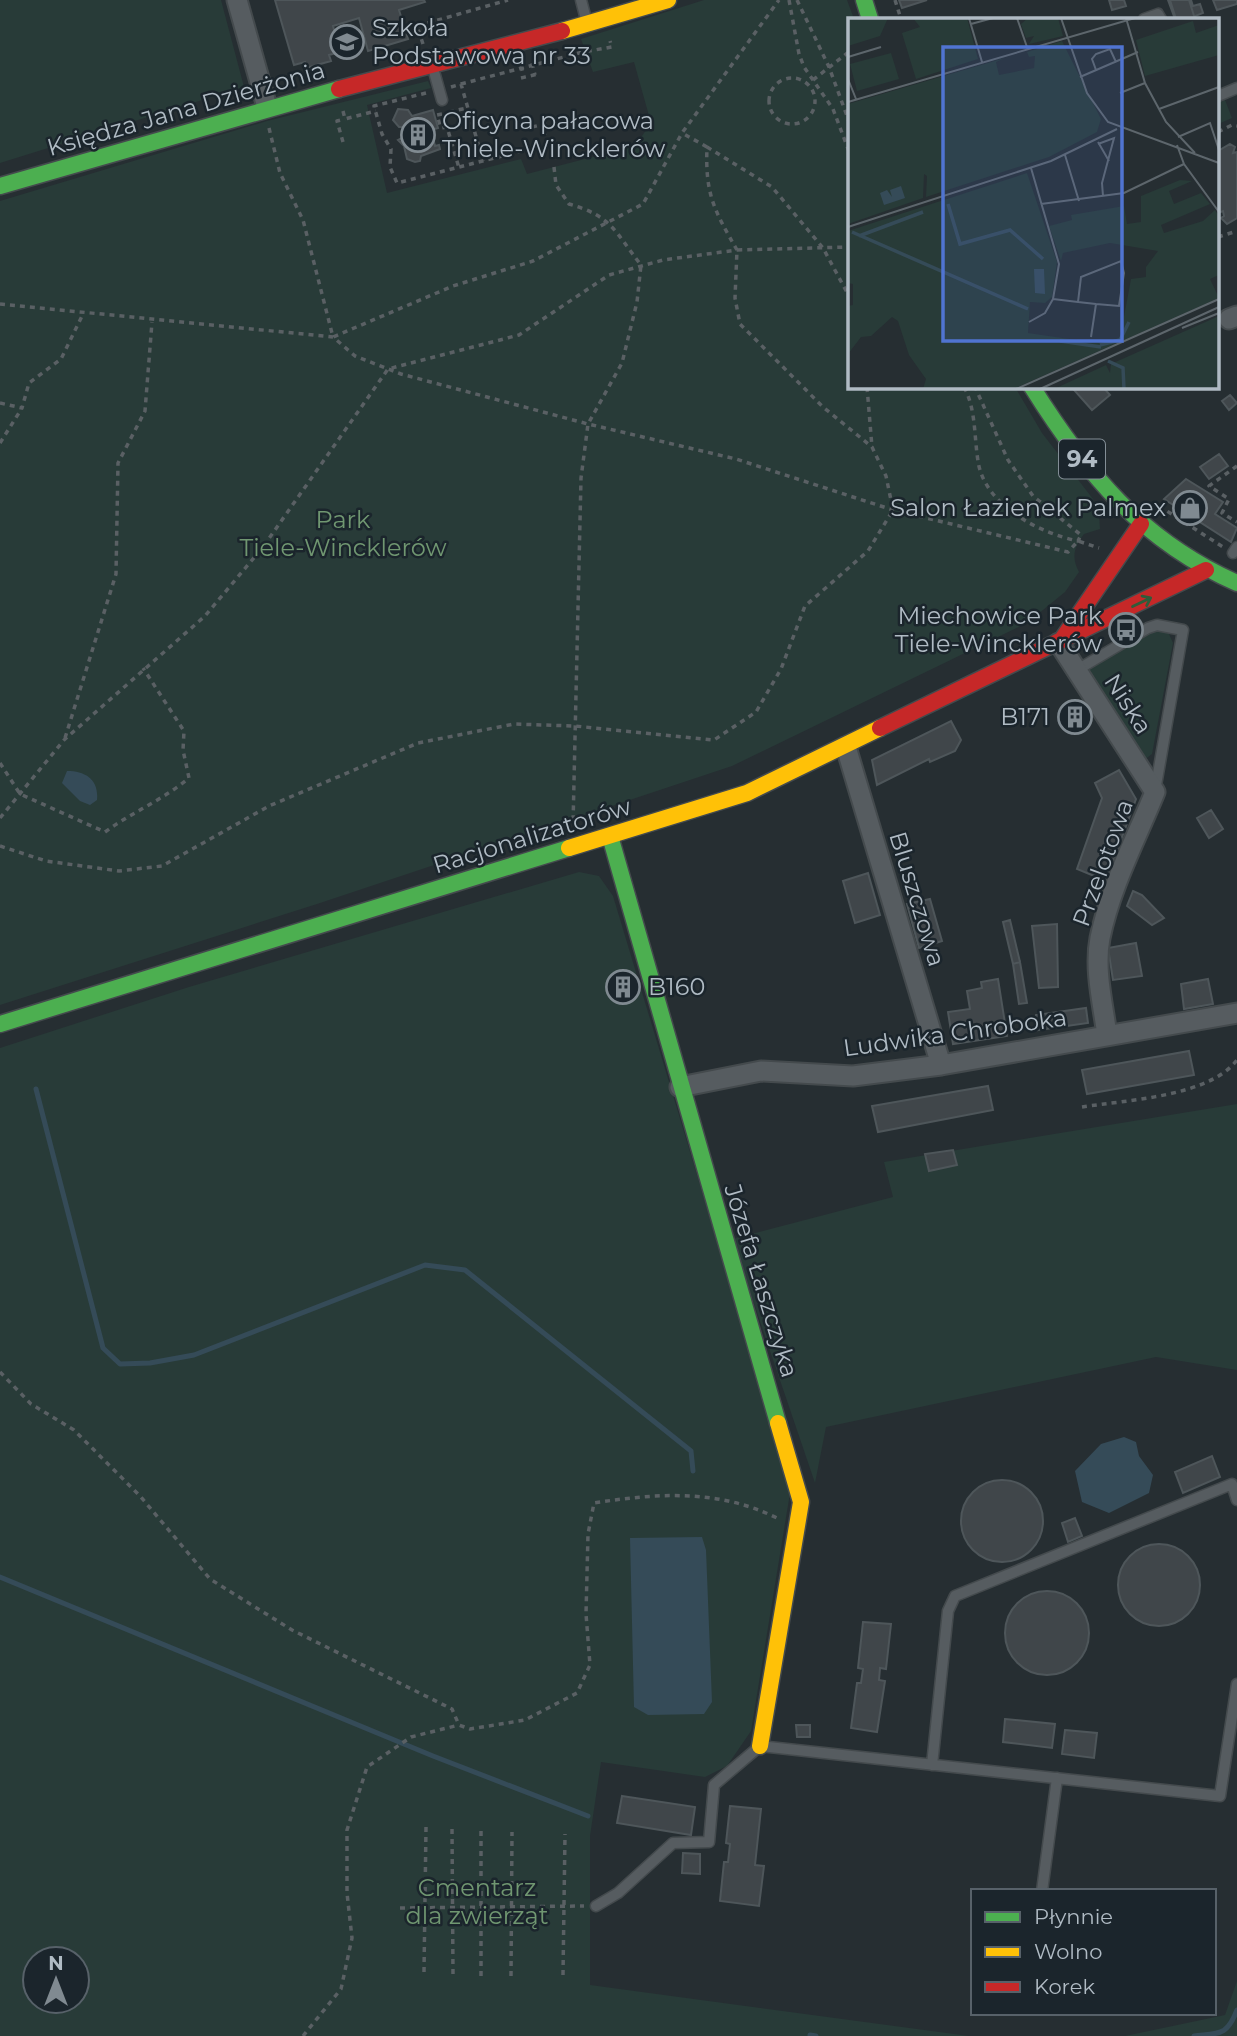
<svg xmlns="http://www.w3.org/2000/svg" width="1237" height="2036" font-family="Montserrat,sans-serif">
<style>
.green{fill:#283b38;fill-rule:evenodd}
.water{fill:#354b58}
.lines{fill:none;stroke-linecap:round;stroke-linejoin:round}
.stream{stroke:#354b58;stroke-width:5}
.building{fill:#40464a;stroke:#4e565a;stroke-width:2}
.lane-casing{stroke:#444a4d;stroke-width:13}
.street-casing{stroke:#444a4d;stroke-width:23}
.fast-casing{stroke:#444a4d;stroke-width:19}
.slow-casing{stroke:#444a4d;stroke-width:19}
.jam-casing{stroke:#444a4d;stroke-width:19}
.path{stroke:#5a6064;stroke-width:3.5;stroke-dasharray:5 5;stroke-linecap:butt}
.lane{stroke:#565c60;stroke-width:10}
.street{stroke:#565c60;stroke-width:19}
.fast{stroke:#4caf50;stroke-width:16}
.slow{stroke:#ffc107;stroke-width:16}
.jam{stroke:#c62828;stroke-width:16}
.oneway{stroke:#2f5c3a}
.labels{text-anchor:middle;stroke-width:5;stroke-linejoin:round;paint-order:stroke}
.shield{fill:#1b252c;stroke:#838e96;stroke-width:2}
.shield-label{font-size:23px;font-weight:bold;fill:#b0bbc4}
.poi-label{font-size:24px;fill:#b0bbc4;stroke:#1b252c;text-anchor:start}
.street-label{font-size:24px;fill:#b0bbc4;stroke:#1b252c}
.park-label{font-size:24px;fill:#709771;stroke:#1b252c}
.inset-river{fill:none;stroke:#354b58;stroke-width:3.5}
.inset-road{fill:none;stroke:#5d666c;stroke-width:2}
.view{fill:#5074d1;fill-opacity:0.15;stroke:#5074d1;stroke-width:3.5}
.inset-edge{fill:none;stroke:#b0bbc4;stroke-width:3.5}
</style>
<rect width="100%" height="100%" fill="#262e32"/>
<path class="green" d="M0,0H221L244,87L0,163Z
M704,0H847L854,19H850V387H1015L1042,433L1093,499L1099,514L1100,529L1084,534C1074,547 1071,557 1079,572L1065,592L1027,623L732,766L317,904L0,1005V201L267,121L428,81L431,88L367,105L387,193L521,159L527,174L635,146L651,123L634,62L593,72L581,39Z
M1225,100L1232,118L1218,124V103Z
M1161,630L1169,634L1173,643L1152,754L1144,760L1088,670L1147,633Z
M579,872L599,876L613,896L791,1487L751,1731L727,1766L705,1777L601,1762L590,1836V1985L969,2036H0V1048L189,987ZM35,1959H77V2001H35Z
M1237,1104V1370L1156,1357L826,1427L815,1483L732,1239L893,1197L884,1162Z
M1237,1981V2036H1125L1225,2015Z"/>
<path class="water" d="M67,771C86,771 99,780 97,800L90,805L80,801L62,783Z
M1124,1437L1136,1442L1139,1456L1153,1475L1149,1493L1109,1513L1082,1502L1075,1471L1101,1444Z
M702,1537L706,1550L712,1702L704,1714L648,1715L634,1707L630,1538Z"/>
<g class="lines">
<path class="stream" d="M36,1089L103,1348L120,1364L150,1363L194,1355L425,1265L465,1270L691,1451L693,1471
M0,1577L433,1756L588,1816
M810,2035L816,2036
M1194,2036C1220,2033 1227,2036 1237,2010"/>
</g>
<path class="building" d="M275,0H424L425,2L399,10L408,39L368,51L359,18L333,26L340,52L329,55L331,61L306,68L305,62L294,65Z
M899,0H927L902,8Z
M1109,0H1124L1126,6L1112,10Z
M1168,0H1191L1193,6L1200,4L1203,13L1195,16L1196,19H1175Z
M1170,0H1189L1195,19H1176Z
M1213,0H1237V4L1217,10Z
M398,109L408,110L412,116L433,110L438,128L431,130L435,146L439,145L440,149L421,156L420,161L415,162L407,159L404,146L398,140L408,135L406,127H399L393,120Z
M1230,144L1235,147L1233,153L1237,152V218L1227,224L1221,218L1224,216L1223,211L1218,213V151Z
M1078,387H1103L1110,395L1092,410L1074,390Z
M1230,395L1237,403L1229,410L1222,401Z
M1219,454L1228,466L1209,479L1200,467Z
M1186,479L1223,502L1215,514L1237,528L1231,542L1164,499Z
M1081,707L1087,718L1069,727L1064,716Z
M951,721L961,740L955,751L930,762L929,759L877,785L872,760Z
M1119,770L1136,799L1106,881L1077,869L1102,798L1095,783Z
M1211,810L1223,829L1209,838L1197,818Z
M868,873L880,915L855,923L843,881Z
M1133,891L1142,895L1164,918L1152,925L1127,906Z
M930,899L942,941L919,948L907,904Z
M1010,920L1020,962L1013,964L1003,922Z
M1057,924L1058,987L1039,988L1032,926Z
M1136,943L1142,976L1113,980L1108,948Z
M1020,962L1027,1003L1019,1004L1013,964Z
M998,979L1007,1036L953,1044L948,1012L970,1009L967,991L982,988L981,982Z
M1208,979L1213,1004L1184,1009L1181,984Z
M628,980L630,991L618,994L616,983Z
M1086,1008L1088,1023L1038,1030L1036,1015Z
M1189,1051L1194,1075L1087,1094L1082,1070Z
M988,1086L993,1110L878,1132L872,1106Z
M953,1150L957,1165L929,1171L925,1154Z
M1212,1456L1220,1477L1183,1493L1175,1472Z
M961 1521a41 41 0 1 1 82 0a41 41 0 1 1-82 0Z
M1075,1518L1082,1536L1068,1542L1062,1523Z
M1118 1585a41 41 0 1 1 82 0a41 41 0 1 1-82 0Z
M1005 1633a42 42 0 1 1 84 0a42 42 0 1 1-84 0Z
M863,1622L891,1624L886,1669L880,1668L879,1680L885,1681L877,1732L851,1728L857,1683H861L863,1669L858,1668Z
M1005,1719L1055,1724L1052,1748L1003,1742Z
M796,1725H810V1737H797Z
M1065,1730L1097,1733L1094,1758L1062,1754Z
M622,1796L695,1807L691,1835L617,1823Z
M730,1806L761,1809L755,1865L764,1866L759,1906L720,1901L724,1862H728L730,1844L726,1843Z
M683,1853L700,1854V1874L682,1873Z"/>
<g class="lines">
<g class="lane-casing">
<path id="lane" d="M581,0L587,23
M1144,19L1158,14L1161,19
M433,68L442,100
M1218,96L1237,88
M1233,553L1237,547
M1077,670L1148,628L1157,625L1183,630L1155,791
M932,1765L948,1611L955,1596L1232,1484L1237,1500
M1042,1891L1057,1778
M596,1906L618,1893L673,1843L709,1842L714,1785L760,1746L1220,1796L1237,1684"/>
</g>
<g class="street-casing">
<path id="street" d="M237,0L267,107
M1229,319L1237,316
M1059,643L1155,792C1136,839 1110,888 1100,938C1094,969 1103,1005 1107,1035
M846,747L941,1065
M680,1087L761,1071L853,1076L941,1065L1237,1013"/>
</g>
<g class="fast-casing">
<path id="fast" d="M864,0L870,19
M0,186L339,89
M1032,387C1086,473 1142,541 1237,583
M610,836L778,1423
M0,1024L569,848"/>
</g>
<g class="slow-casing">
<path id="slow" d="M562,31L668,0
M569,848L747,793L880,728
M760,1746L801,1502L778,1423"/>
</g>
<g class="jam-casing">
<path id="jam" d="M339,89L562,31
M1063,638L1141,524
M880,728L1206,570"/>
</g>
<path class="path" d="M789,0L799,54L804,67L833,109L850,154
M797,0L829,67L850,124
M895,0L901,19
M423,44L417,26L508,0
M532,63L535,75
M521,66L524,77
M769 101a23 23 0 1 1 46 0a23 23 0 1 1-46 0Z
M521,78L538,74
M813,80L850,51
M461,84L583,52L612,47L610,41
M451,87L461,84L483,161
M426,93L374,106L382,134L391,149L390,167L397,183L537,147
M343,111L345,119L376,111
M449,112L467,108
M442,114L437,115L441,128L447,127L459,168
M543,124L545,135
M532,127L553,122
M269,128L280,173L303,220L333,337L453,286L533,261L643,204L682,133L779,0
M1218,132L1232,125L1237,126
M343,142L337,121L345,119
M707,147L772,187L823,248L850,298
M554,167L556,185L569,204C612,216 615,232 641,265L637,302L622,363L588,424L581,478L573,825
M1218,237L1237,231
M0,304L333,337L355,356L401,374L588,424L736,459L893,510L1068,552L1078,541L1099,548
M867,387L872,447
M964,387C976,409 974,436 978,461C984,505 1039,533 1078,541L1081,535L1033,496L1008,460L975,387
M0,403L22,408L29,383L61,359L83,314
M0,443L22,408
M1237,466L1209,486L1229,499L1222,513L1237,522
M1159,506L1223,547
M65,738L116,574L118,463L145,411L152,322
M0,763L20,794L105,832C132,812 163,800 189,778L183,750L184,731L143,668
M0,818L64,740L205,616L263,547L388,369L519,335L609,275L663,260L737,250C714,210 705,194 707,147L682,133
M0,846L46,861L119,871L162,866L269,806L418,743L514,724L575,726L714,740L756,712L781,669L805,606L868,551L893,510L886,476L872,447L823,407L740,324L735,298L737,250L850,247
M1082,1107C1126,1100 1209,1097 1237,1060
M0,1372L31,1404L74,1430L140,1496L210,1579L292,1630L452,1709L459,1725L470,1729L525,1720L577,1693L590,1665L586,1614L588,1534L594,1503C658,1493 718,1489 777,1518
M452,1829L453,1975
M400,1908L584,1906
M424,1972L426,1827
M563,1975L565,1834
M481,1976V1829
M511,1976L512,1832
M303,2036L341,1989L352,1938L347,1893V1830L367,1767L411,1737L459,1725"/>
<use href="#lane" class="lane"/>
<use href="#street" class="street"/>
<use href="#fast" class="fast"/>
<use href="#slow" class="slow"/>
<use href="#jam" class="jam"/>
</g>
<defs><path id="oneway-shaft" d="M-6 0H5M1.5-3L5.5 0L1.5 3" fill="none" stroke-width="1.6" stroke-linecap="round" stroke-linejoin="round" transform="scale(1.75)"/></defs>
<use class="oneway" href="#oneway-shaft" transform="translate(1142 602) rotate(-26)"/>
<defs>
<g id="school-ring" transform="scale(1.75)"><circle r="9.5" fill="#1b252c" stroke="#808a91" stroke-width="1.5"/><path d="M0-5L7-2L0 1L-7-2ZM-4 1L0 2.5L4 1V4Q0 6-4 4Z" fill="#808a91"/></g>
<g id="building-ring" transform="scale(1.75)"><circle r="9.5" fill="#1b252c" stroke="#808a91" stroke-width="1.5"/><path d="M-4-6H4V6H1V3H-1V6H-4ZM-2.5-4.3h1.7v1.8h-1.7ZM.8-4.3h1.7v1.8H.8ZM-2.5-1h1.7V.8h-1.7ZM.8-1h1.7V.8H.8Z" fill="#808a91"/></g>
<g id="shop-ring" transform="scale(1.75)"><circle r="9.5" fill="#1b252c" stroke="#808a91" stroke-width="1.5"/><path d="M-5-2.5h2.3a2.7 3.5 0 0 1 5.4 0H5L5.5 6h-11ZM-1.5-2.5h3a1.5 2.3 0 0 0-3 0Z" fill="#808a91"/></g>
<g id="bus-ring" transform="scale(1.75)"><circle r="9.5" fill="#1b252c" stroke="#808a91" stroke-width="1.5"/><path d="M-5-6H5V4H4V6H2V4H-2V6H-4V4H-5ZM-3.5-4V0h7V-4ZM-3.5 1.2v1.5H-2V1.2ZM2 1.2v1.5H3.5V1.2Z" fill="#808a91"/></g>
</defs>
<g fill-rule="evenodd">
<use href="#school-ring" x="347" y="42"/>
<use href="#building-ring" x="418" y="135"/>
<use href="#shop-ring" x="1190" y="508"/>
<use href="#bus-ring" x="1126" y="630"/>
<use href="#building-ring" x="1075" y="717"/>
<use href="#building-ring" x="623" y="987"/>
</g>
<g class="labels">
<rect class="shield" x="1059" y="439.5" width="46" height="39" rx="5"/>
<g class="shield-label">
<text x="1082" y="467">94</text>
</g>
<g class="poi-label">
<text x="372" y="36">Szkoła<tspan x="372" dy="28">Podstawowa nr 33</tspan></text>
<text x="442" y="129">Oficyna pałacowa<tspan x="442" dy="28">Thiele-Wincklerów</tspan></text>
<text x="1166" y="516" text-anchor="end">Salon Łazienek Palmex</text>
<text x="1102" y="624" text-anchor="end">Miechowice Park<tspan x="1102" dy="28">Tiele-Wincklerów</tspan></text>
<text x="1050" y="725" text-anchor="end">B171</text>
<text x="648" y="995">B160</text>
</g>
<g class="street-label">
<text transform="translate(186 109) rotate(-16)" y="8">Księdza Jana Dzierżonia</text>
<text transform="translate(1128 704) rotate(57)" y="8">Niska</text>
<text transform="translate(532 836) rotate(-17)" y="8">Racjonalizatorów</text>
<text transform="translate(1103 863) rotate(-70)" y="8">Przelotowa</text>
<text transform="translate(917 899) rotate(73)" y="8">Bluszczowa</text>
<text transform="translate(955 1033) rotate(-8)" y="8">Ludwika Chroboka</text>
<text transform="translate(761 1281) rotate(73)" y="8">Józefa Łaszczyka</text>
</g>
<g class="park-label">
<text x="343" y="528">Park<tspan x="343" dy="28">Tiele-Wincklerów</tspan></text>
<text x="477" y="1896">Cmentarz<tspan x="477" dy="28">dla zwierząt</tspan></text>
</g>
</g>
<g transform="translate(848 18)">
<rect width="371" height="371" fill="#262e32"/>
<path d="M0,0H40L32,18L0,28ZM65,0H119L130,41L68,61L54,15L72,9ZM180,0H210L215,18L181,26L186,18L178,20L173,6ZM345,3L348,15L371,7V37L297,58L288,22ZM214,23L253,101L249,114L201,139L78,179L79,158L76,156L75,180L0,206V86L157,40L148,44L151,57L186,50L187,38L181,39L179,34ZM43,35L51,61L9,73L2,46ZM179,155L209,244L204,279L197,285L182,284L180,315L249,325L272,320L283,261L298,259V249L310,233L262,225L215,235L213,243L201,208L224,202L223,197L276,188L279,206L293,204V178L332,162L344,163L321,173L326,186L353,175L362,186L313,207L316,215L355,203L367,192L371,198V257L362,261L371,280L165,371H75L78,361L61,337L50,303L44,299L23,318L13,319L0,336V288L5,287V266L0,265V213ZM371,298V371H206L258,347L262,355L263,346Z" fill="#283b38"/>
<path d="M53,168L57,180L36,187L32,175L39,172L44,179L42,172ZM186,251H196L197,276L187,275Z" fill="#354b58"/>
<path class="inset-river" d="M100,186L112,226L162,212L195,241M4,214L180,291M11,218L75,194M212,323L253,329M252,327L272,322L281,304M260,343L275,350L276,371"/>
<path class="inset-road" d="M121,0L134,44M169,0L180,32M213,0L239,75L260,104L371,145M278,0L297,65L318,104L347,135M123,6L145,0M0,39L33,29M248,52L244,41L248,36L262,31L268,44M232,59L290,34M0,61L8,81M272,75L297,65M0,84L287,0M311,91L371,69M330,119L362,105L371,132M250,124L261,143M250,126L266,120L254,165L255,178M329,127L336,146L371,194M217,137L231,183M183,150L211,246L205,281M193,186L276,175L336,146M0,209L203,143L269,111M205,281L230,284L248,286L271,288L276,255L273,243L233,259L230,284M181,304L197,295L205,281M334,310L371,295M243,319L248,286M168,371L371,281M192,371L371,289"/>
<path class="view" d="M95,29H274V323H95Z"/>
<rect width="371" height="371" class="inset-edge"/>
</g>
<rect x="971" y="1889" width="245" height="126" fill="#1b252c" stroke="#576169" stroke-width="2"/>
<rect x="985" y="1912" width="35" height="10" fill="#4caf50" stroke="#576169" stroke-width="2"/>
<text x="1034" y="1924" font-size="21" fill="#b0bbc4">Płynnie</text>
<rect x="985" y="1947" width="35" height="10" fill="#ffc107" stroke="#576169" stroke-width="2"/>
<text x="1034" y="1959" font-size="21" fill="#b0bbc4">Wolno</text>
<rect x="985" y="1982" width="35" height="10" fill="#c62828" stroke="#576169" stroke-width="2"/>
<text x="1034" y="1994" font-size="21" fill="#b0bbc4">Korek</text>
<g transform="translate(56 1980)"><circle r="33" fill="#1b252c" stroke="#576169" stroke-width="2"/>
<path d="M0-5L12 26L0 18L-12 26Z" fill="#808a91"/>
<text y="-10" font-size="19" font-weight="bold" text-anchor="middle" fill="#b0bbc4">N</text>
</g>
</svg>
